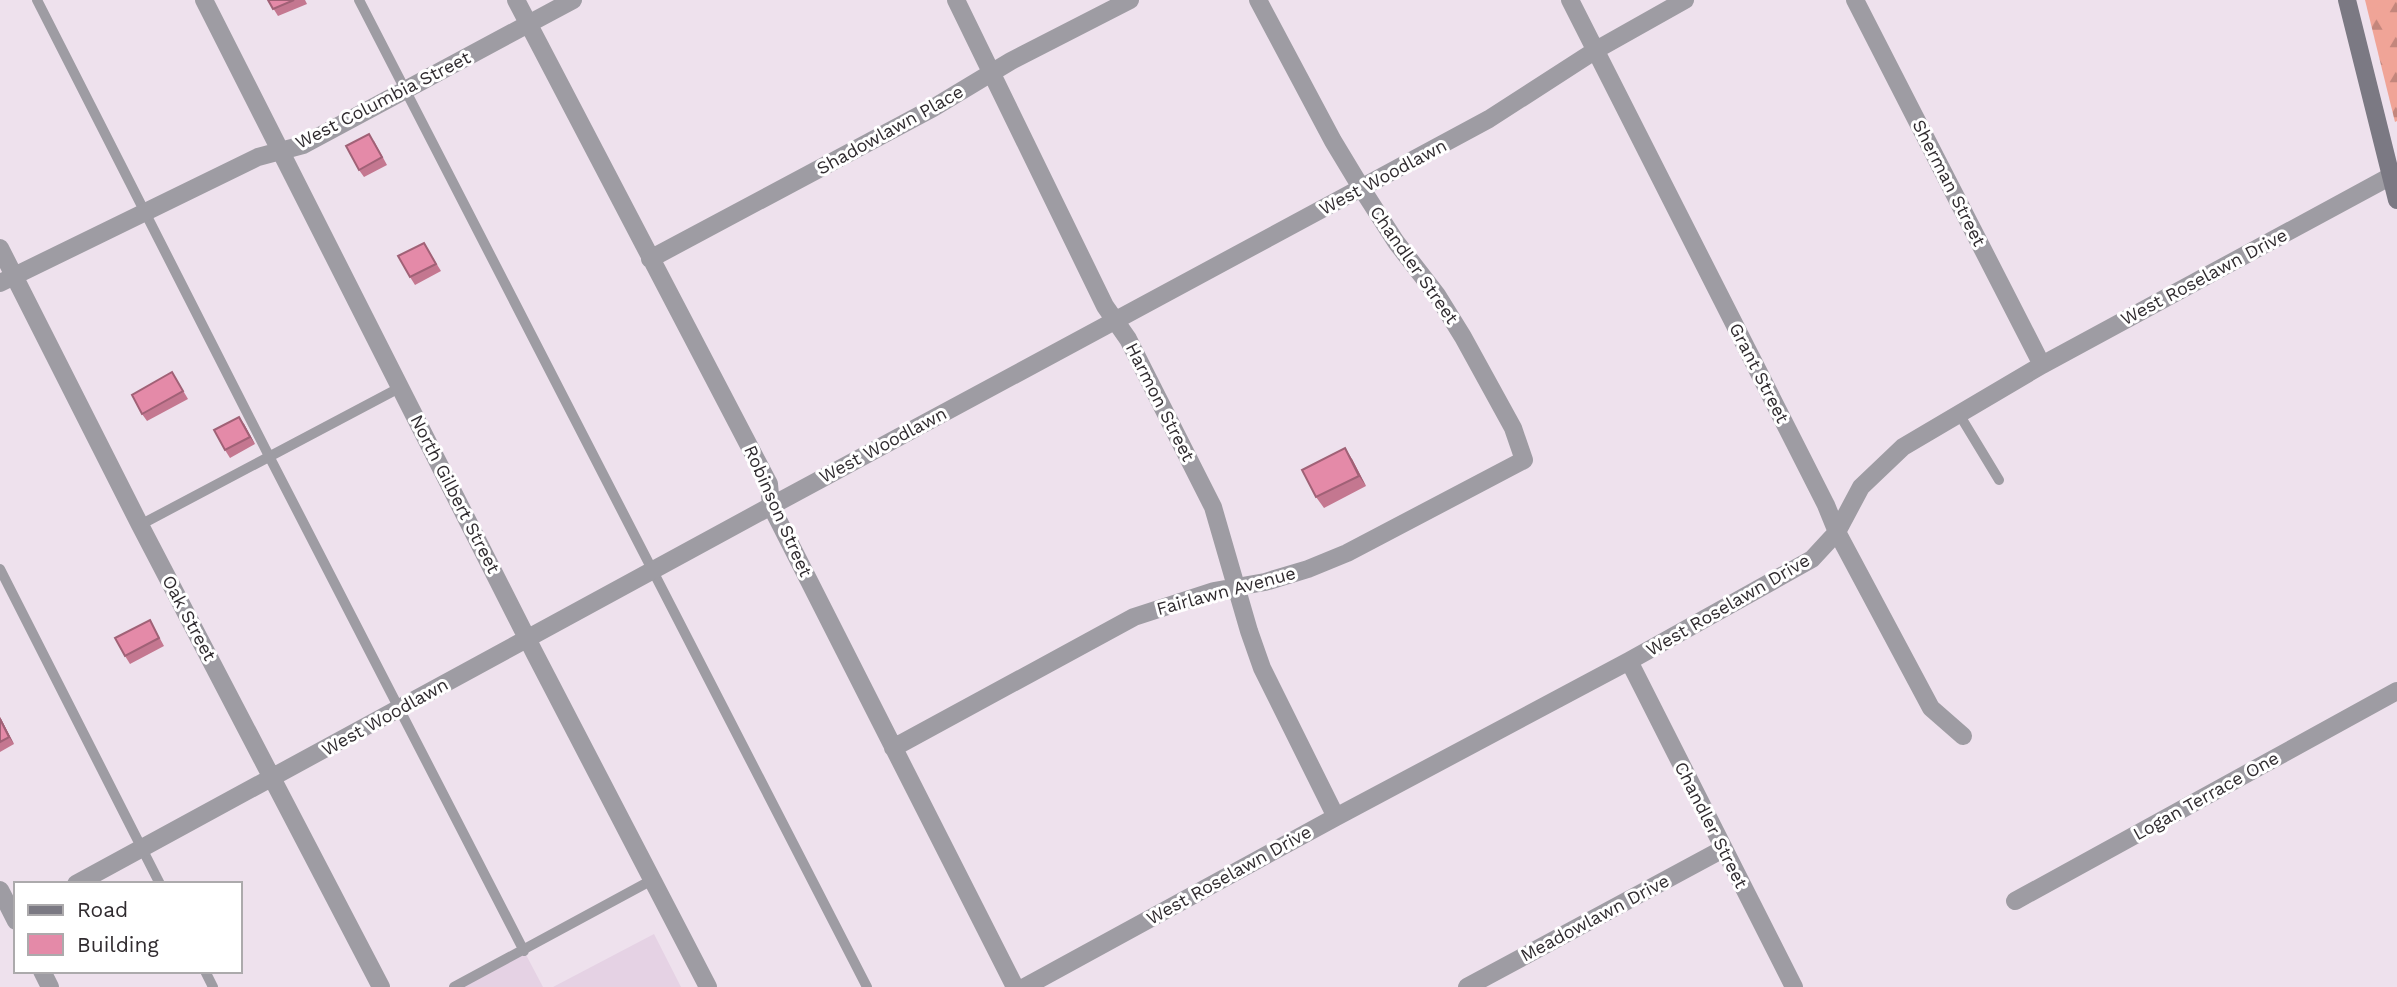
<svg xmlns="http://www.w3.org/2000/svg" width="2397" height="987" font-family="'Work Sans',sans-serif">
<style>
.built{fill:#e5d2e4}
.forest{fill:url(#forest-firs)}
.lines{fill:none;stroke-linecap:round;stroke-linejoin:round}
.lane{stroke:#9e9ca3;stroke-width:10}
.street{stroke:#9e9ca3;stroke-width:18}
.secondary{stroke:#7b7983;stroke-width:18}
.wall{fill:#c47790}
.shaded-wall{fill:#a06176}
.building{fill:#e48aa8;stroke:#a06176;stroke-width:2}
.labels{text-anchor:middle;stroke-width:6;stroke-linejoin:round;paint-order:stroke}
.street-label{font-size:18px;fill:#302b2f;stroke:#fff}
</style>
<defs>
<pattern id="forest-firs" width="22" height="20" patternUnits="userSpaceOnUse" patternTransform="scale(1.75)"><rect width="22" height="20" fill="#f0a497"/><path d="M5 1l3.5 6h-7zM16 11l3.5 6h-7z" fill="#c3867c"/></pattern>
</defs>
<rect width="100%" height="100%" fill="#eee1ed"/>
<path class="built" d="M654,934L681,987H553Z
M524,951L543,987H454Z"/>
<path class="forest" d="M2365,0H2397V121L2395,122Z"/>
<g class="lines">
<path class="lane" d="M37,0L270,458L524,951
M359,0L867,987
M1959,414L1999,480
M140,525L401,387
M0,569L160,884
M205,971L213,987
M454,987L652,880"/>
<path class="street" d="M204,0L535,654L708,987
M516,0L769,484L771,506L1015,987
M956,0L1105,306L1128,339L1213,507L1249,631L1262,668L1336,817
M1570,0L1826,505L1837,532L1931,708L1963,736
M1855,0L2042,365
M0,248L140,525L381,987
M650,259L933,108L1011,61L1130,0
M0,283L258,157L303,145L573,0
M1629,661L1794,987
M893,748L1134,617L1214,591L1265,582L1308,569L1347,553L1524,460L1513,428L1463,337L1437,295L1396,242L1362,189L1333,141L1258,0
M76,884L771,506L1489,119L1596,50L1685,0
M0,890L16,921
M2015,901L2397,691
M42,971L50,987
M1025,987L1336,817L1629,661L1812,559L1837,532L1861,487L1903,447L2042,365L2391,176
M1467,987L1723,849"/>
<path class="secondary" d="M2347,0L2397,200"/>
</g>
<path class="wall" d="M268,0H305L307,4L278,16Z
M374,141L387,165L364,177L359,170Z
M424,243L441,271L415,285L410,277Z
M172,372L188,399L147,421L142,414Z
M244,424L255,444L230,458L225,450Z
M1352,459L1366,486L1324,508L1316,497Z
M150,620L164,646L130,664L125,656Z
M0,717L14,744L0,752Z"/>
<path class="shaded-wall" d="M239,417L244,424L255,444L250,437Z
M1345,448L1352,459L1366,486L1359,476Z
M0,717L14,744L9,737L0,719Z"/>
<path class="building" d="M268,0H294L273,9Z
M369,134L382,157L359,170L346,146Z
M424,243L436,264L410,277L398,256Z
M172,372L183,391L142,414L132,395Z
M239,417L250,437L225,450L214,430Z
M1345,448L1359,476L1316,497L1302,470Z
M150,620L159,638L125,656L115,638Z
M0,719L9,737L0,742Z"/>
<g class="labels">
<g class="street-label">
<text transform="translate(383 100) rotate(-27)" y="6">West Columbia Street</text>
<text transform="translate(890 130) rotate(-29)" y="6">Shadowlawn Place</text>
<text transform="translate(1383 177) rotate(-28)" y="6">West Woodlawn</text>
<text transform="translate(1949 183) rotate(63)" y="6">Sherman Street</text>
<text transform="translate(1414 265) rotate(55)" y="6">Chandler Street</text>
<text transform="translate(2204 277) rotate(-28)" y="6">West Roselawn Drive</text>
<text transform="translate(1759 373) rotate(63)" y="6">Grant Street</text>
<text transform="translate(1160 402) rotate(63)" y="6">Harmon Street</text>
<text transform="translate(883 445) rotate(-28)" y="6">West Woodlawn</text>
<text transform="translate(455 494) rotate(63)" y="6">North Gilbert Street</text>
<text transform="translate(778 511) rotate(66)" y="6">Robinson Street</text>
<text transform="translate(1226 591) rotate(-15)" y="6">Fairlawn Avenue</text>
<text transform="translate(1728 605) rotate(-30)" y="6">West Roselawn Drive</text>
<text transform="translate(189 618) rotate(62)" y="6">Oak Street</text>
<text transform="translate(385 717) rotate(-29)" y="6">West Woodlawn</text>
<text transform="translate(2206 796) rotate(-29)" y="6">Logan Terrace One</text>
<text transform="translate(1711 825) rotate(63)" y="6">Chandler Street</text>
<text transform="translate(1229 875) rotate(-29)" y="6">West Roselawn Drive</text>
<text transform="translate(1595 918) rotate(-28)" y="6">Meadowlawn Drive</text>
</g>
</g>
<rect x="14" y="882" width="228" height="91" fill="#ffffff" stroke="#acaaac" stroke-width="2"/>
<rect x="28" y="905" width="35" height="10" fill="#7b7983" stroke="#acaaac" stroke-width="2"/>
<text x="77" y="917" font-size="21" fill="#302b2f">Road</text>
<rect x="28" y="934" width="35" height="21" fill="#e48aa8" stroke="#acaaac" stroke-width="2"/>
<text x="77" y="952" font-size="21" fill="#302b2f">Building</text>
</svg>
